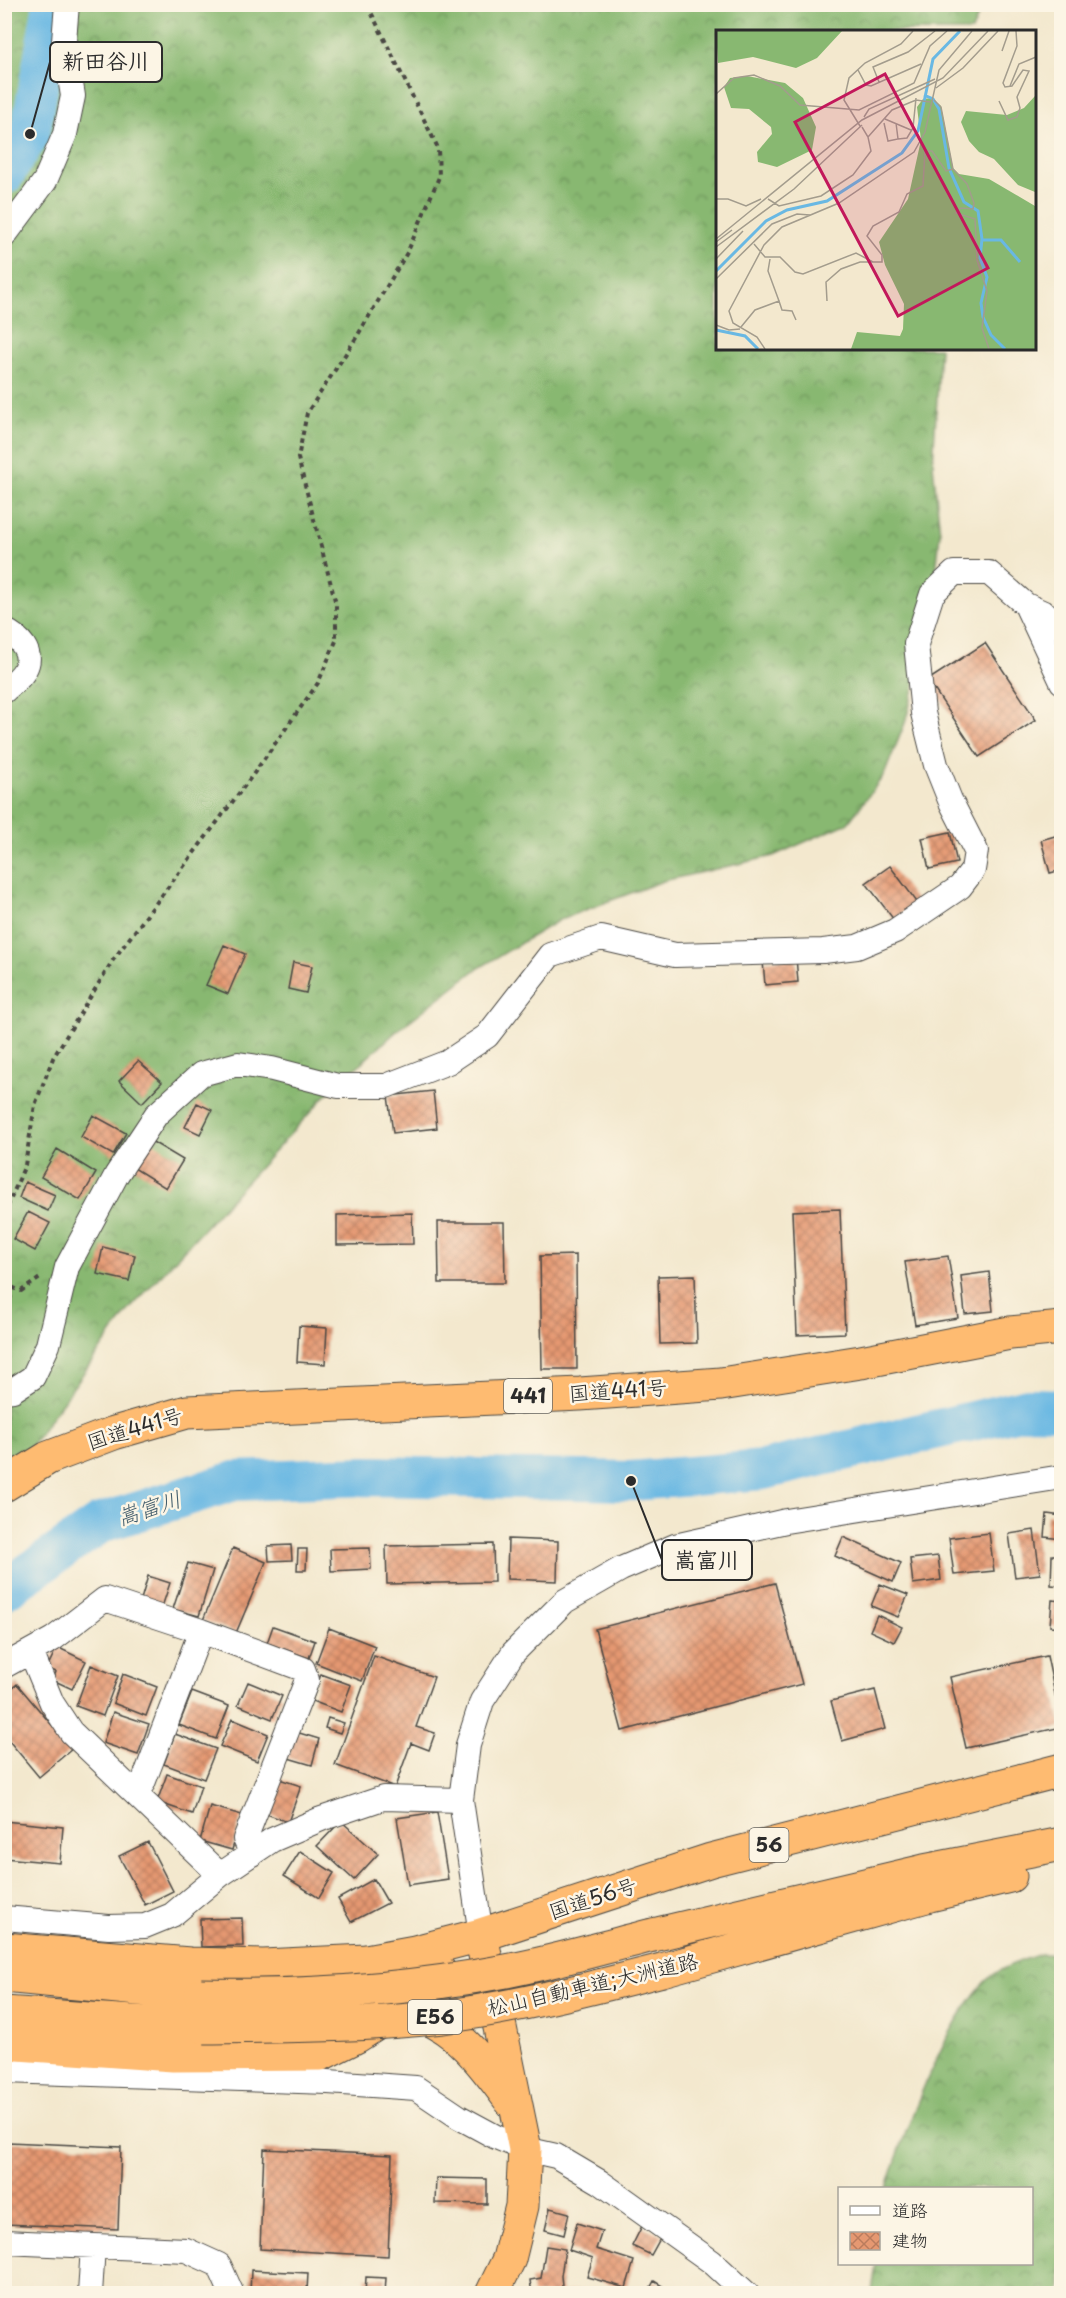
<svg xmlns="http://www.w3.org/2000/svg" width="1066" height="2298" font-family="'Playpen Sans','Klee One',sans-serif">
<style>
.forest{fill:url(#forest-crowns);stroke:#5a724e;stroke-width:1.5}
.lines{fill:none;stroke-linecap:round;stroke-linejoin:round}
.river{stroke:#69b8e3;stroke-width:40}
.building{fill:url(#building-cross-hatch)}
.minor-casing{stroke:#494743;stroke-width:26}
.highway-casing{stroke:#494743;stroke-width:35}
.path{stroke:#494743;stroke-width:4;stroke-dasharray:4.5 4.5;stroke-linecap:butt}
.minor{stroke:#fff;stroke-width:24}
.highway{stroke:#febb71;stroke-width:33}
.highway-bridge-casing{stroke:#494743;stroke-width:35;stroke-linecap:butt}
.highway-bridge{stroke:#febb71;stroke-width:33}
.labels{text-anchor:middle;stroke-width:5;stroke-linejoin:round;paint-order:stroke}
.shield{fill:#fcf5e5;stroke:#6a6863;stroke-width:1.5}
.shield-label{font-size:20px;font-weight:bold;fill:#2b2b2b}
.street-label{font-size:21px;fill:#2b2b2b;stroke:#fcf5e5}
.water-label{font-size:22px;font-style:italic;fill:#415c6b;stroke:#fcf5e5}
.inset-river{fill:none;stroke:#69b8e3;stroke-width:3}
.inset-road{fill:none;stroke:#a39c8d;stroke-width:1.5}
.view{fill:#c2185b;fill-opacity:0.15;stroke:#c2185b;stroke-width:3}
.inset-edge{fill:none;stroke:#2b2b2b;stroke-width:3}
.leader{fill:none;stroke:#2b2b2b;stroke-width:2}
.callout-dot{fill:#2b2b2b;stroke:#fcf5e5;stroke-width:2}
.callout{fill:#fcf5e5;stroke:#2b2b2b;stroke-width:2}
.callout-label{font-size:22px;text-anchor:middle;font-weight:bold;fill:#2b2b2b}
</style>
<defs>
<pattern id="forest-crowns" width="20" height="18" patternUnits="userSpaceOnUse" patternTransform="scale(1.5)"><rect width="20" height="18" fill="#88b871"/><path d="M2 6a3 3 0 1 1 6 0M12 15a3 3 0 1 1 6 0" fill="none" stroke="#6f965d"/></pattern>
<pattern id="building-cross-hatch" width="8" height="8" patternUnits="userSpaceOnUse" patternTransform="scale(1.5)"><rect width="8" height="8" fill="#e59871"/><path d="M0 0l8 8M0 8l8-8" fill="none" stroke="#ba7c5d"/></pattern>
</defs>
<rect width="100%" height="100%" fill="#fcf5e5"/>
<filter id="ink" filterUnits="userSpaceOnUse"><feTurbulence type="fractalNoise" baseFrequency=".0167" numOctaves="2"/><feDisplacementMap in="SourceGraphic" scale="12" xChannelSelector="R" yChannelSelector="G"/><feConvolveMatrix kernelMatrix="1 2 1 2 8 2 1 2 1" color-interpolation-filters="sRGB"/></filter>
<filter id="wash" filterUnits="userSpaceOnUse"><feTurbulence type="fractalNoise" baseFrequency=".008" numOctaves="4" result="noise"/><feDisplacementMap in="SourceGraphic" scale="24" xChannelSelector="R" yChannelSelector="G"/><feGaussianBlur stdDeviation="1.35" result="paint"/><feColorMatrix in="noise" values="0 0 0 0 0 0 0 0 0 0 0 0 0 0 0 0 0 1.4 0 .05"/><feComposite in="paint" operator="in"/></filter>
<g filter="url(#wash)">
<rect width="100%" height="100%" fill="#f3e8ce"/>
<path class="forest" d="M5,5H982L972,31L718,32V348H940L933,464L940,533L931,623L905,723L884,775L848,823L773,856L663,881L561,919L474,971L398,1030L327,1094L128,1311L5,1482Z
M1041,1954L1061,1955V2293H872L876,2264H1032V2188H887C906,2127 940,2035 981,1986C996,1968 1020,1961 1041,1954Z"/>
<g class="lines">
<path class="river" d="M4,175L30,134L53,4
M4,1590L101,1523L235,1481L366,1476L631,1481L763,1470L1028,1408L1062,1409"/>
</g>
<g id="blocks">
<path class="building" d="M985,643L1036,720L979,757L928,680Z
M950,832L957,863L929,869L922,838Z
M1062,834V870L1050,873L1041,840Z
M890,866L917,902L894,920L866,883Z
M224,945L245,954L228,994L206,985Z
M796,957L798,982L765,985L763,961Z
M293,962L312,966L306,993L288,989Z
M138,1061L162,1082L142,1103L119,1081Z
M433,1091L437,1128L393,1133L388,1096Z
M197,1103L212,1110L200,1134L185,1127Z
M93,1115L126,1133L113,1155L81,1137Z
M151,1141L183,1160L166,1188L134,1168Z
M57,1149L96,1173L80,1200L41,1177Z
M25,1182L55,1195L48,1211L19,1198Z
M840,1209L845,1333L797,1335L792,1211Z
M28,1212L50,1223L35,1251L13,1239Z
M412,1213L413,1244L337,1245V1215Z
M438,1222H504L505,1283H439Z
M103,1247L135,1255L129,1281L97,1274Z
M576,1255L577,1369H542L540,1256Z
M948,1256L958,1318L915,1325L905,1262Z
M989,1272L993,1311L965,1314L961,1276Z
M695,1275L697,1343L660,1344L658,1276Z
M4,1294L12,1297L5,1317H4Z
M299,1326L327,1328L325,1364L297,1362Z
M1047,1514L1062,1516V1539L1045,1537Z
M1034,1530L1040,1574L1015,1577L1009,1534Z
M989,1533L994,1571L954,1575L949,1538Z
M843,1537L901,1563L893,1582L835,1556Z
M508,1539L558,1541L557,1581L507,1579Z
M493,1544L494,1582L387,1584L386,1546Z
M291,1545L292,1560L269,1561L268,1546Z
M233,1548L266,1562L236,1633L203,1620Z
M370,1548L371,1569L331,1571L330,1549Z
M298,1549H307L306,1570H297Z
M1052,1555H1062V1586L1051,1585Z
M938,1556L941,1580L913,1584L910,1559Z
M188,1563L213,1570L199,1616L173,1609Z
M148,1576L170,1583L161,1610L140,1603Z
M775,1583L802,1684L622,1731L595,1629Z
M880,1584L908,1595L898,1617L871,1606Z
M1052,1600L1062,1601V1627L1050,1626Z
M877,1615L902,1627L894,1642L870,1631Z
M273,1626L315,1641L309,1658L267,1643Z
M329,1628L375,1646L362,1681L316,1663Z
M57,1647L86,1661L72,1689L53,1680L56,1672L47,1668Z
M374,1656L434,1677L416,1727L435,1733L429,1750L411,1743L395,1787L335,1765Z
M1047,1656L1062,1727L966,1748L950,1677Z
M91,1665L118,1676L103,1716L76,1706Z
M123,1674L157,1687L146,1716L113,1703Z
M321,1674L351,1685L341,1712L312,1701Z
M248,1682L282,1696L272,1719L238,1705Z
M17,1684L72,1749L39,1777L5,1736V1694Z
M875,1690L885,1729L842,1741L831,1701Z
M192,1692L229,1706L216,1739L179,1725Z
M113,1712L149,1724L138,1755L103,1743Z
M328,1718L344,1723L340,1733L325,1728Z
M232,1719L268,1734L257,1761L220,1746Z
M296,1732L319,1739L312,1765L288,1758Z
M175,1734L216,1749L204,1779L164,1764Z
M167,1774L201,1786L192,1814L157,1802Z
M276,1778L301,1786L288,1822L264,1813Z
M210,1806L242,1815L232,1850L200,1841Z
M437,1812L448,1879L408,1885L397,1818Z
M4,1821L63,1827L60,1863L4,1858Z
M341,1821L378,1854L354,1880L317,1846Z
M148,1842L173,1891L145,1905L119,1856Z
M300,1851L334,1873L319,1898L284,1876Z
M374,1879L388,1903L351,1922L338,1899Z
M242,1918L243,1946L201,1947L200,1919Z
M8,2142L121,2147L118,2229L5,2224Z
M264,2149L392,2155L388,2256L260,2249Z
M436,2178L487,2179V2204L435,2203Z
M550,2208L569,2213L564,2235L545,2230Z
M577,2223L602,2231L596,2249L634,2261L626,2288L587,2277L593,2258L569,2250Z
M642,2226L662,2235L651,2255L632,2246Z
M546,2246L565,2249L561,2276L563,2294H532L530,2280L541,2278Z
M251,2270L308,2273L307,2291L321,2294L285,2290V2294H250Z
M366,2277L386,2278L385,2294H365Z
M654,2281L675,2294H647Z
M585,2290L586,2294H565V2292Z"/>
</g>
</g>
<g filter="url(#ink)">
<use href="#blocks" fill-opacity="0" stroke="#494743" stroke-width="1.5"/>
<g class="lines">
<g class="minor-casing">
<path id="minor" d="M4,236L45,181L65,134L73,96L64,41L67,4
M1026,605L1062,682
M4,630C19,637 34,652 25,669C22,677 10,685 4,691
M4,1391L13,1390L33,1377L48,1345L67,1267L117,1174L156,1115L201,1074L238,1064L272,1069L338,1086H386L448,1062L487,1036L550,955L601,938L675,955L823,951L857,947L895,931L960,887L973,870L976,851L950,800L936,765L923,713L916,644L932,594L954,573H989L1026,605L1046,614L1062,628
M31,1652L52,1703L71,1732L220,1875
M4,1666L53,1639L105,1599L201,1631
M135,1793L143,1783L201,1631L303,1669L307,1680L245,1839L252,1854
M4,1918L109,1927L145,1926L172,1915L220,1875L272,1840L321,1819L383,1798L461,1800
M481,1935L461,1800L468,1745L482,1701L513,1653L565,1601L621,1569L675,1546L786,1521L1062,1477
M4,2071L328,2082L416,2088L459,2117L496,2137L525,2149L556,2156L600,2182L712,2262L747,2294
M4,2242L186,2250L219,2265L232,2294
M90,2294L93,2246"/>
</g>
<g class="highway-casing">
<path id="highway" d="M4,1485L48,1458L114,1433L187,1412L580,1394L721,1384L861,1362L1010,1333L1062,1328
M653,1935L924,1871L1062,1844
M483,1945L525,2149L522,2206L509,2259L492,2294
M4,1949L190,1964L263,1966L366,1961L415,1952L481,1935L711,1860L1062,1770
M662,1970L930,1895L1010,1876
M4,1976L201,1995
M4,2013L204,2027
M410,2013C453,2020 487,2068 511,2101
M4,2043L173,2055L321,2054L357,2036L393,2013L440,1972"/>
</g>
<path class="path" d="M4,1215L25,1165L35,1105L53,1058L113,960L252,776L318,683L336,641V604L298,458L307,413L356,338L408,251L439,177L438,148L367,4
M4,1284L21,1291L40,1278"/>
<use href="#minor" class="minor"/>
<use href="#highway" class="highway"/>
<g class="highway-bridge-casing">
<path id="highway-bridge" d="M201,1995C303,1997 405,1990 506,1971C555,1962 604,1947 653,1935
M204,2027C284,2026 363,2026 442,2017C517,2007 589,1989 662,1970"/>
</g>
<use href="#highway-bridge" class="highway-bridge"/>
</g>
</g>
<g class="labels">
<g class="shield">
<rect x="504" y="1379" width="48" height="34" rx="4.5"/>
<rect x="749.5" y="1828" width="39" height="34" rx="4.5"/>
<rect x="408" y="2000" width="54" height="34" rx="4.5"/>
</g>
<g class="shield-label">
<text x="528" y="1403">441</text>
<text x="769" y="1852">56</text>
<text x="435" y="2024">E56</text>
</g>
<g class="street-label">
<text transform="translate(618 1391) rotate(-4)" y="7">国道441号</text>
<text transform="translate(135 1429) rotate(-17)" y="7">国道441号</text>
<text transform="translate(593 1899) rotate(-18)" y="7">国道56号</text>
<text transform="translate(593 1985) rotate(-13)" y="7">松山自動車道;大洲道路</text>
</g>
<g class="water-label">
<text transform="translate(149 1508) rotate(-18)" y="8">嵩富川</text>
</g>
</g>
<g transform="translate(716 30)">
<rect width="320" height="320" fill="#f3e8ce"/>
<path d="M0,1H126L101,28L80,38L37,27L2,33ZM31,46L69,53L87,68L100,97L96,120L61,137L42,132L41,122L56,104L55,97L33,79L15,78L8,57L14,48ZM319,66V162L302,155L278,129L263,122L253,111L245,92L250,81L291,85L308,78ZM216,68L225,76L237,138L243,144L273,149L319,176V319H135L141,302L184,306L187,299L188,274L169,235L163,212L192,169L205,110L201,77L207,69Z" fill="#88b871"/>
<path class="inset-river" d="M208,65L217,69L223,79L233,138L248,172L262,181L266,209L264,228L271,247L265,273L267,287L275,305L289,319M266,210H285L304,232M0,241L50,191L71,180L111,171L186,123L202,101L217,29L244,1M0,300L29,306L42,319"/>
<path class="inset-road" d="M286,21L293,1M142,40L150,55L155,56L205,34M163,52L157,37L192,22L219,1M294,56L303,34L320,27M220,58L247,38L282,1M0,64L18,48L38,45L64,56L84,75L143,80L198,53L214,16L231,1M218,70L225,77L237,139L251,154L258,173L257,179L245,178L240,183L259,189L261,230L271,261L266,298L273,319M283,71L292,90L301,87L304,78L301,67L313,41L307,40L296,56L289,57L287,53L301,16L300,1M148,87L153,79L219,49M169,89L195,100M168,93L172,111L182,109L180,93M144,96L128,70L133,48L149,33L185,14L197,1M152,107L176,80L200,70L214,72M182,109L191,108L197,98L200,68M0,169H12L30,176L45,169M52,169L63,176L105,166L137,145L155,121L152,107L146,97M0,209L146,90L227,48L272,1M0,212L16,200M38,214L49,227H64L79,242L87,244L140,223L157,232M0,217L78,159L146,95M0,229L27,201M54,229L52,241L63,271M0,249L56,194L81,184L94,185M111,271L110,252L125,239L144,232H166V225L151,206L157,196L183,182L191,164L207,156L209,121H216L230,141L237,139M0,295L13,300L24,299M25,297L39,280L63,271L66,280L76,281L80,290M49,319L41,307L17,293L13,281L48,215L66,197L123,173L198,122L209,102L223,40L256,1"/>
<path class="view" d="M169,44L272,238L182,286L79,92Z"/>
<rect width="320" height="320" class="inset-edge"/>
</g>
<path class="leader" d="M30 134L50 62M631 1481L662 1560"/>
<g class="callout-dot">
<circle cx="30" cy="134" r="6"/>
<circle cx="631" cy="1481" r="6"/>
</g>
<g class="callout">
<rect x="50" y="42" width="112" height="40" rx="6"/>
<rect x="662" y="1540" width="90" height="40" rx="6"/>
</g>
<g class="callout-label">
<text x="106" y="69">新田谷川</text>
<text x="707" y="1568">嵩富川</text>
</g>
<rect width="1066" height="2298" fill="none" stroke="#fcf5e5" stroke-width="24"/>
<rect x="838" y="2187" width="195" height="78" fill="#fcf5e5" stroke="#a8a49b" stroke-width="1.5"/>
<rect x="850" y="2206" width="30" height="9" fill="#ffffff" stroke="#a8a49b" stroke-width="1.5"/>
<text x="892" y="2217" font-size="18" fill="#2b2b2b">道路</text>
<rect x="850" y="2232" width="30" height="18" fill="url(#building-cross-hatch)" stroke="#a8a49b" stroke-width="1.5"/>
<text x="892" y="2247" font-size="18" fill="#2b2b2b">建物</text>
</svg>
